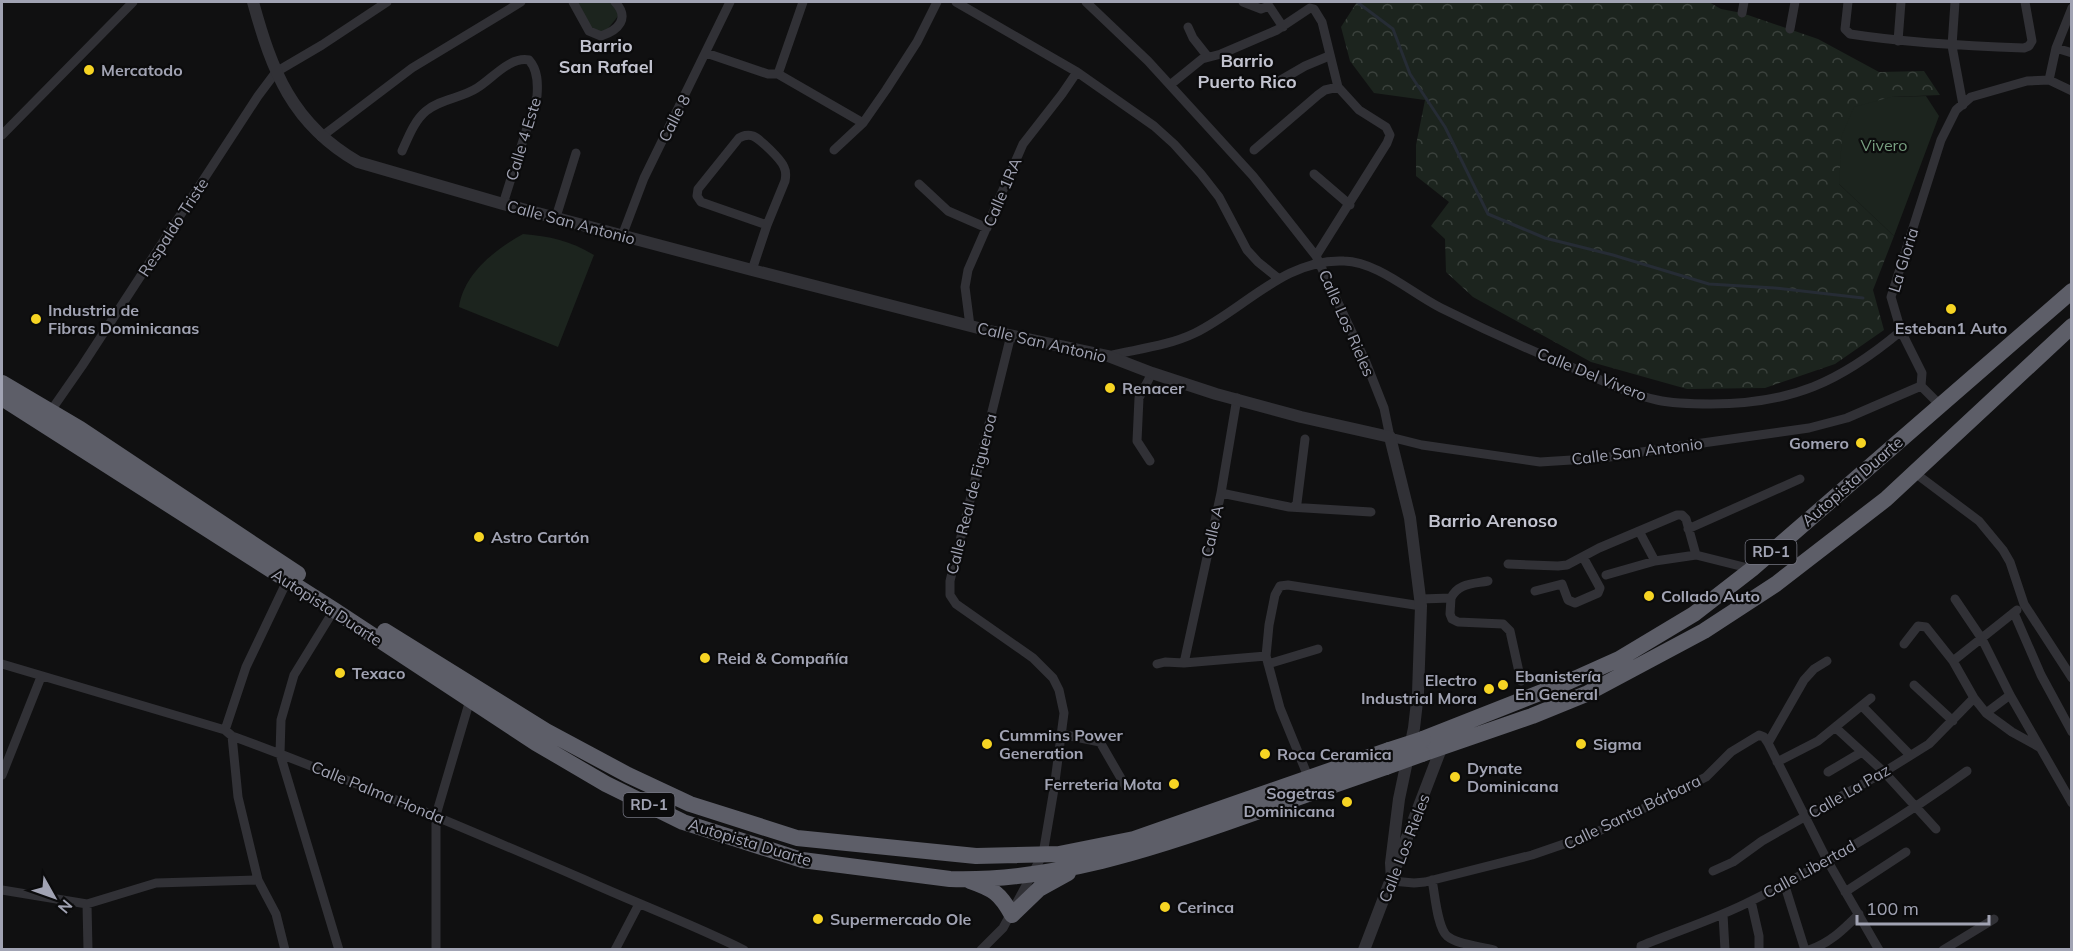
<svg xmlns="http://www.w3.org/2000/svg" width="2073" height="951" font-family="Mulish,sans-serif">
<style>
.forest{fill:url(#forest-crowns)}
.green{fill:#1c241e}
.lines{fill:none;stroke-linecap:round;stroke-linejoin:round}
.stream{stroke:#262c35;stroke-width:3}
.minor{stroke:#313136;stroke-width:9}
.tertiary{stroke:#313136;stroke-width:12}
.motorway{stroke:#5d5e68;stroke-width:16}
.motorway-bridge{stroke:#5d5e68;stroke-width:16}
.poi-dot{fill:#f6d423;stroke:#0b0b0c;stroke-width:2}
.labels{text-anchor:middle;stroke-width:4.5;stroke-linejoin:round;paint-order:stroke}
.shield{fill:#0b0b0c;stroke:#747581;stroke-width:1.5}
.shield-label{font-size:15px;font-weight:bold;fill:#a1a3b3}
.poi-label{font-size:16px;font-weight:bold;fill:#a1a3b3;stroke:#0b0b0c;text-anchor:start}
.street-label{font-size:16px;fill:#a1a3b3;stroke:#0b0b0c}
.park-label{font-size:16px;fill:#779f80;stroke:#0b0b0c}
.neighbourhood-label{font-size:18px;font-weight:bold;fill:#c2c3cf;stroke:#0b0b0c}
</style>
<defs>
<pattern id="forest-crowns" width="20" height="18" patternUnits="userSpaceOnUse" patternTransform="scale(1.5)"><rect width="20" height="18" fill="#1c241e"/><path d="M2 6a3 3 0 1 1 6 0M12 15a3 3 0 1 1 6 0" fill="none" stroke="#3a413c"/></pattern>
</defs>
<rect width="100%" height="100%" fill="#101011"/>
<path class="forest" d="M1357,2H1709L1721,9L1742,13L1818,39L1879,72L1924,71L1940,95L1891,97L1839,184L1894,236L1873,290L1884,330L1835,364L1765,388L1687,389L1591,362L1473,297L1446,272L1445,239L1431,226L1449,202L1416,176V145L1425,100L1374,93L1350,61L1341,27Z"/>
<path class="green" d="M575,2H613L619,15L606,31L602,33L590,29Z
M1926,96L1939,116L1894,236L1839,184L1842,135L1854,107L1891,97Z
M523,234C549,236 571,241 594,255L558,347L459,307C464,273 496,249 523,234Z"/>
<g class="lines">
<path class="stream" d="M1357,2L1393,29L1410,74L1445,127L1488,214L1545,238L1613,255L1709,284L1775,288L1863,298"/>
<path class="minor" d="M573,2L589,31L601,36C619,30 630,18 615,2
M956,2L1077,72L1154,126L1174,144L1201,174L1219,197L1247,250L1258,262L1279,279
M1086,2L1148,61L1253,176L1316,256L1365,360L1384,408L1390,437L1422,445L1540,462L1603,458L1674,447L1809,428L1847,418L1921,386
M1243,2L1261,9L1269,6
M1848,2L1845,29L1850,34C1908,43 1965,46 2024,48L2029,46L2032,41L2025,2
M1955,2L1952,46L1963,105
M1269,6L1283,27
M1742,13L1744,2
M1188,27L1193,38L1208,57
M1790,29L1795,2
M1898,41L1901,2
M2056,48L2072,53
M706,53L768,74H778L863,123
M778,74L803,2
M2049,80L2056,48L2072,8
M2049,80L2072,91
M1274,84L1305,66L1329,56
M1170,85L1202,59L1221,54L1277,30L1310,8L1314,9L1322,22L1338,87L1359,110L1386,127L1390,135L1387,143L1316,256
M2,135L133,2
M321,137L412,68L521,2
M834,150L863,123L886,90L917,42L937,2
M1254,150L1318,95L1325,90L1338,87
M402,151C408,138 414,121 426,111C440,99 462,98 477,88C492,79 510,56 529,60C538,70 538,84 537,96L503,204
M1314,174L1350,205
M919,184L948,211L987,228
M556,217L576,153
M622,236L644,178L730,2
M752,270L767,225L785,181C786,176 786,171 784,167C781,159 760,139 753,136C747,134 743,136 739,138L698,189L697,196L701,202L767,225
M970,326L965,287L968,270L1023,144L1062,94L1077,72
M1108,356C1137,349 1168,346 1195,333C1244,309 1286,258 1344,261C1378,262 1411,293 1441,308C1481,328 1523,347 1564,364C1595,377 1625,393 1657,400C1675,404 1694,404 1711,404C1792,404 1840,382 1901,331
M1941,406L1921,386L1922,373L1901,331L1891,297L1941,140L1956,110L1971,97L2027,81L2049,80
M50,412L82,366L258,96L276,72L322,45L387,2
M1150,461L1137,441L1139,398L1152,373
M1915,473L1979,521L2003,550L2010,562L2024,604L2072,678
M1221,493L1289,507L1371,512
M1294,507L1297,503L1305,439
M1688,529L1800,479
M1639,531L1655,561
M1508,564L1558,566L1567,565L1599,548L1677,515H1682L1686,519L1696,555L1752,569
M1606,575L1655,561L1696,555
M1535,591L1562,584L1568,600L1575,603L1598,593L1600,588L1583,557
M1451,598C1458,583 1473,584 1488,581
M1421,599L1451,598L1450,614L1452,619L1458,622L1503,624L1510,631L1521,681
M1955,599L1982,639L2010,695L2072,803
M334,610L294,675L281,720L280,754L339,950
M2014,613L2041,675L2072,732
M1904,644L1918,626L1926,627L1953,661L1974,698L1986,713L2012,732L2039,747
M1953,661L2017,610
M1184,663L1221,493L1237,398
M2,664L225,730L232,736C352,780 469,830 585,880C638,904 692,924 744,950
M1157,664L1165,662L1184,663L1266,656
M1268,664L1318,649
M1914,685L1953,721
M1862,706L1910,755
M1986,713L2010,695
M1836,728L1884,772L1936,829
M225,730L246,667L287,581
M1061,734L1100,742L1126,787
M232,736L238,797L258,880L276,914L285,950
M1768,743L1804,680L1814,669L1827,661
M1777,762L1818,741L1871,698
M1828,772L1862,752
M2,775L41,677
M1309,779L1280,708L1266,656L1269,625L1275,595L1280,586L1288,585L1421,606
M1713,871L1733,862L1762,841L1884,772L1929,744L1974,698
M1432,880C1435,894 1437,927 1447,936C1458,945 1480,946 1494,950
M1392,881L1414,883L1425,882L1532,855L1593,834L1706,777L1731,752L1759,735L1764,737L1768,743L1827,860L1879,950
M1784,883L1805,950
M2,890L87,904L156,883L258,880
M1845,892L1906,852
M1751,901L1759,936V950
M87,904L88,950
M1723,914L1725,950
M436,950V815L470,700
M615,950L639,904
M981,950L1003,928L1043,854L1054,789L1064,713L1059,690L1053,678L1033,658L956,604L950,595V581L1011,335
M1641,950V946C1677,931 1716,919 1751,901C1826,864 1899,820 1967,771
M1809,950C1830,943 1843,930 1859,914
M1943,950L1994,919"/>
<path class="tertiary" d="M253,2C272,71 292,124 358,162L503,204L752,270L990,331L1108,356L1152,373L1216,394L1301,417L1390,437L1410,518L1421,606L1418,693L1414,728L1399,799L1391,863L1392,881
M1364,950L1442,746"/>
<path class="motorway" d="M2,383L80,429L298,574
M2,398L334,610L536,743L606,784L683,822L802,860L950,879C1052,882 1153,849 1248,815C1294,799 1340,783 1386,767
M385,631L546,731L628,775L690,804L797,838L976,856L1059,854L1134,839L1389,750
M1423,739L1570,681L1619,659L1694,614L1752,569L2072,291
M1422,754L1532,716L1586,694L1704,631L1776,584L1886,499L2072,326
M970,881C993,889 1000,893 1012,915L1039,889L1068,873"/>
<path class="motorway-bridge" d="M1389,750L1423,739
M1386,767L1422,754"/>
</g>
<g class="poi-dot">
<circle cx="89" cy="70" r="6"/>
<circle cx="1951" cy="309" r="6"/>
<circle cx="36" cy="319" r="6"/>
<circle cx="1110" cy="388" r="6"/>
<circle cx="1861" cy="443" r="6"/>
<circle cx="479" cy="537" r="6"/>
<circle cx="1649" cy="596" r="6"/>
<circle cx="705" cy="658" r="6"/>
<circle cx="340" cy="673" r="6"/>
<circle cx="1503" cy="685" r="6"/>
<circle cx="1489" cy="689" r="6"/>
<circle cx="987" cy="744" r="6"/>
<circle cx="1581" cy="744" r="6"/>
<circle cx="1265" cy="754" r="6"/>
<circle cx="1455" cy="777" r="6"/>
<circle cx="1174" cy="784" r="6"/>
<circle cx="1347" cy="802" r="6"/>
<circle cx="1165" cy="907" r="6"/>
<circle cx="818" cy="919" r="6"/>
</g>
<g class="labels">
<g class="shield">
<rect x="1745.5" y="540" width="51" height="24" rx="4.5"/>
<rect x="623.5" y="793" width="51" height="24" rx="4.5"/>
</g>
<g class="shield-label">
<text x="1771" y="557">RD-1</text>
<text x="649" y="810">RD-1</text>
</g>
<g class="poi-label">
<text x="101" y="76">Mercatodo</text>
<text x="48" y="316">Industria de<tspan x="48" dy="18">Fibras Dominicanas</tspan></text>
<text x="1951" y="334" text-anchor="middle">Esteban1 Auto</text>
<text x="1122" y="394">Renacer</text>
<text x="1849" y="449" text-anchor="end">Gomero</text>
<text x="491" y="543">Astro Cartón</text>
<text x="1661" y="602">Collado Auto</text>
<text x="717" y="664">Reid &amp; Compañía</text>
<text x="352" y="679">Texaco</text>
<text x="1515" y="682">Ebanistería<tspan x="1515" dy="18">En General</tspan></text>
<text x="1477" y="686" text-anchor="end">Electro<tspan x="1477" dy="18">Industrial Mora</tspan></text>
<text x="999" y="741">Cummins Power<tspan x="999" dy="18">Generation</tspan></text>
<text x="1593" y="750">Sigma</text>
<text x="1277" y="760">Roca Ceramica</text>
<text x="1467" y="774">Dynate<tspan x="1467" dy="18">Dominicana</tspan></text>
<text x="1162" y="790" text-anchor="end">Ferreteria Mota</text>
<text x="1335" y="799" text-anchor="end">Sogetras<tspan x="1335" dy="18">Dominicana</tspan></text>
<text x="1177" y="913">Cerinca</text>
<text x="830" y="925">Supermercado Ole</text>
</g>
<g class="street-label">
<text transform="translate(674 118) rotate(-63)" y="6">Calle 8</text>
<text transform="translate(523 139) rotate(-73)" y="6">Calle 4 Este</text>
<text transform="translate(1002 192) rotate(-67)" y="6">Calle 1RA</text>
<text transform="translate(571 222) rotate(15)" y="6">Calle San Antonio</text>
<text transform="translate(173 227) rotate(-57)" y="6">Respaldo Triste</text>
<text transform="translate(1903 260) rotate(-73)" y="6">La Gloria</text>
<text transform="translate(1347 323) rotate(66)" y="6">Calle Los Rieles</text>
<text transform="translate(1042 342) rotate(13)" y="6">Calle San Antonio</text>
<text transform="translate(1592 374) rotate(22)" y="6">Calle Del Vivero</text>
<text transform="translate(1637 451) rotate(-7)" y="6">Calle San Antonio</text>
<text transform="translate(1852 481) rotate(-41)" y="6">Autopista Duarte</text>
<text transform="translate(971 494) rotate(-76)" y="6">Calle Real de Figueroa</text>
<text transform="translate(1212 531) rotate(-77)" y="6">Calle A</text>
<text transform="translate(327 607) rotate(33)" y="6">Autopista Duarte</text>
<text transform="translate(1849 791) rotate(-30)" y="6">Calle La Paz</text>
<text transform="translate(378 792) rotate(22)" y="6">Calle Palma Honda</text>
<text transform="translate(1632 812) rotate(-26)" y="6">Calle Santa Bárbara</text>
<text transform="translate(750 842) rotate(17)" y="6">Autopista Duarte</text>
<text transform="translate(1404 848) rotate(-69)" y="6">Calle Los Rieles</text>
<text transform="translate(1809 869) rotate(-29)" y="6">Calle Libertad</text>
</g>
<g class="park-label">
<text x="1884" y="151">Vivero</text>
</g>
<g class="neighbourhood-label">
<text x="606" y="52">Barrio<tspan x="606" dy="21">San Rafael</tspan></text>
<text x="1247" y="67">Barrio<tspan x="1247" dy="21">Puerto Rico</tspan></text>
<text x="1493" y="527">Barrio Arenoso</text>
</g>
</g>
<rect width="2073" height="951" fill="none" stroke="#a1a3b3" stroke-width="6"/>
<g transform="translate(54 897) rotate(130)" stroke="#0b0b0c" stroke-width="4.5" paint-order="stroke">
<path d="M0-4.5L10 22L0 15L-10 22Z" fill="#a1a3b3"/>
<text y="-9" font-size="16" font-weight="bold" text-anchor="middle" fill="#a1a3b3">N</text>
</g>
<path d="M1857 915v9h132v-9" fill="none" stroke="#a1a3b3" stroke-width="3"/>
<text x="1866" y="915" font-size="18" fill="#a1a3b3" stroke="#0b0b0c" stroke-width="4.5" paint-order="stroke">100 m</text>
</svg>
